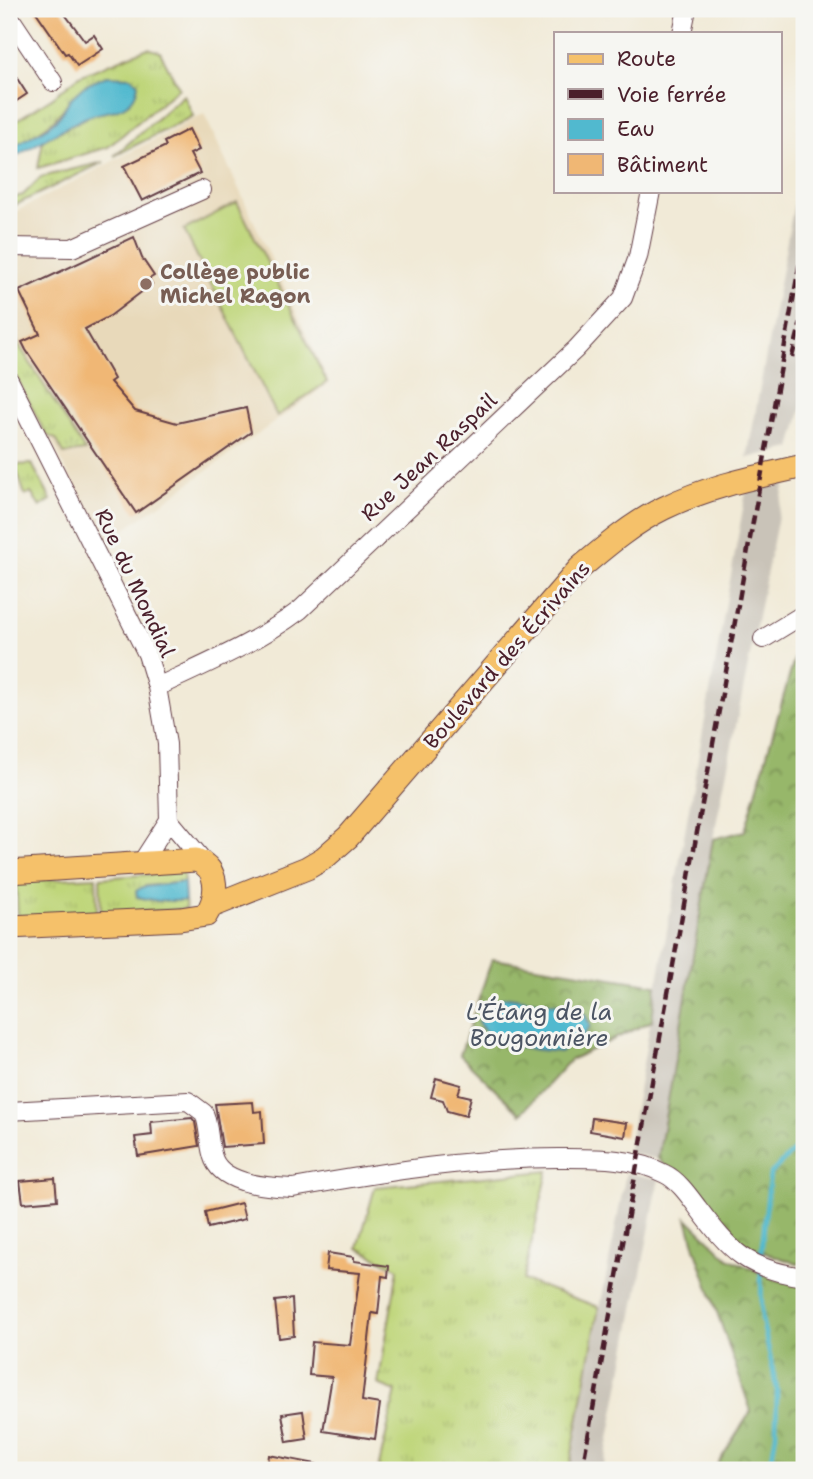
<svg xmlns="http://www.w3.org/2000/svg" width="813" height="1479" font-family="'Shantell Sans',sans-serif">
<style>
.built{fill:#e8d9ba}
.railway{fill:#c9c3b8}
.grass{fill:url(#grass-tufts);stroke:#847a52;stroke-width:2}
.forest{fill:url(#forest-crowns);stroke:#706b4a;stroke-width:2}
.pitch{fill:#bfd67a;stroke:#847a52;stroke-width:2}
.water{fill:#51b9cf;stroke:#4e6c7d;stroke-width:2}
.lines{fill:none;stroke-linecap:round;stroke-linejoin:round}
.stream{stroke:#51b9cf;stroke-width:4.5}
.building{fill:#f0b774}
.minor-casing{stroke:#633d45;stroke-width:20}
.major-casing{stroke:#633d45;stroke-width:25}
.minor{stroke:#fff;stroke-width:18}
.major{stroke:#f5c16b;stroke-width:23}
.rail{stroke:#4a1f2b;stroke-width:4.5;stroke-dasharray:10 5;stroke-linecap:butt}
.education-dot{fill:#8d6e63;stroke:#f6f6f2;stroke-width:2.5}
.labels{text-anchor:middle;stroke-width:6;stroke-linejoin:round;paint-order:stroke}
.education-label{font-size:21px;font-weight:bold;fill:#785e54;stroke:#f6f6f2;text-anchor:start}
.street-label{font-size:21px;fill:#4a1f2b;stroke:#f6f6f2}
.water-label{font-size:23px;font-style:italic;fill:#4c5564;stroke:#f6f6f2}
</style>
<defs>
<pattern id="grass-tufts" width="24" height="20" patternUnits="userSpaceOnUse" patternTransform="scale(1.75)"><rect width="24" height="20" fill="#bfd67a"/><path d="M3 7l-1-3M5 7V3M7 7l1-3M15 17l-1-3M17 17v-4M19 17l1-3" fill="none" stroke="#a6b76a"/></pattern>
<pattern id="forest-crowns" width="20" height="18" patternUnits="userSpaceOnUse" patternTransform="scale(1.75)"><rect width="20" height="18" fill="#97b76a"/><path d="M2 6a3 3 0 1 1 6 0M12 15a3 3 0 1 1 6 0" fill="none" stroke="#7d9457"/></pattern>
</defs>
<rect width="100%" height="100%" fill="#f6f6f2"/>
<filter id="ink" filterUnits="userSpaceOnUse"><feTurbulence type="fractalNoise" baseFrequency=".0143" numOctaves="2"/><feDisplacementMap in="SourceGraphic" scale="14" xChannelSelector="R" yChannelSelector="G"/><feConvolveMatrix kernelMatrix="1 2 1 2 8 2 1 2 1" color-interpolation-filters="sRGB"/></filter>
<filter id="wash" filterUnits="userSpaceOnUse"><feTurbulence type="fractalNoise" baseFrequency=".00686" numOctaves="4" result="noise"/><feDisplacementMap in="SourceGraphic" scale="28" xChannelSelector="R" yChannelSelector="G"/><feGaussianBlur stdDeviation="1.57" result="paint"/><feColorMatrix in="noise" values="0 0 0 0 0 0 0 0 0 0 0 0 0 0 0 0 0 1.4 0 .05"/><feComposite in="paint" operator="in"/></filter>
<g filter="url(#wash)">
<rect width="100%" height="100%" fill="#f1ead7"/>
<path class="built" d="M204,114L329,383L103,545L9,354V215Z"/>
<path class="railway" d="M804,149V400L791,448L747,458Z
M785,482L713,839L658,1159L627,1153L746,492Z
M626,1173L659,1179L603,1470H569Z"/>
<path class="grass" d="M148,48L160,52L179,88L108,147L38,168L43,140L91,115L116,110L70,99C53,127 36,133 9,149V125L53,97L79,76Z
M184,95L193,116L114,156Z
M104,162L9,208V209V199L23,195L41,177Z
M9,329L85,451L64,454L56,439L46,435L9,363Z
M32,464L51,500L40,507L31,493L25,495L15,465Z
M183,872L184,882L145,886L137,897L158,901H185L186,909L101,914L100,878Z
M96,877L97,913L18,918L16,881Z
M548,1171L523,1280L599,1307L569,1470H378L396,1391L378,1384L398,1269L358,1248L375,1187Z"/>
<path class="forest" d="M804,652V1263L798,1264L747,1247L725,1222L658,1159L713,839L745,831L796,653Z
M492,959L656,985L652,1021L570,1060L521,1114L460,1055Z
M687,1218L728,1258L776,1280L804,1283V1470H714L751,1411L695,1248Z"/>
<path class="pitch" d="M237,202L327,382L277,416L184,230Z"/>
<path class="water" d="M106,76L131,77L138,83C137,91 136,97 129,103C117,113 101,111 87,117C60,129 35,146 9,160V149L49,126L60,116L70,99L84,86Z
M184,882L185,901H158L137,897L136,891L143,887Z
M508,997L561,1005L585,1014L590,1026L583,1036L560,1052C532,1049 494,1049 478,1022C487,1009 492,999 508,997Z"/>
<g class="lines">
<path class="stream" d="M761,1254L770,1174L804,1141
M761,1272L762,1319L777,1389L776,1434L770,1470"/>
</g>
<g id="blocks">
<path class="building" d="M34,9H61L85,41L94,35L103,49L77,66L68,53L65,54Z
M9,66L27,94L9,106Z
M189,129L199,150L190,154L200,173L142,201L124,166L166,146L164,142Z
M134,237L142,258L154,276L149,279L152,284L110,316L85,329L114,379L110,382L135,411L177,423L246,408L251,432L136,513L26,350L22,342L40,334L19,291Z
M436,1078L461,1085L458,1094L471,1097L466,1116L447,1111L443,1100L431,1097Z
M253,1102L254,1112L262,1111L264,1144L222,1147L215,1104Z
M192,1118L195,1122L199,1146L138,1156L135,1137L152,1135L151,1122Z
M592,1118L627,1123L625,1137L590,1131Z
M55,1178L57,1200L23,1203L20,1181Z
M241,1203L245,1219L208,1228L205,1212Z
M328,1253L354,1257V1261L389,1266L388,1277L382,1276L378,1314L372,1313L362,1401L380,1404L375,1439L323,1431L332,1377L309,1375L312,1342L350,1345L360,1273L326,1270Z
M292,1299L294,1336L279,1338L275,1301Z
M303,1411L307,1439L287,1442L282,1414Z
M269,1455L316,1464V1470H267Z"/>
</g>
</g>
<g filter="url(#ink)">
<use href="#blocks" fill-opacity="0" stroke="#633d45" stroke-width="2"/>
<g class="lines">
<g class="minor-casing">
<path id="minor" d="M9,16L53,82
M682,33L687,9
M9,247L72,248L202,190
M9,380L147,654L157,687L167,744L169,820L140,865
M763,639L804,614
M157,687C206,664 256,643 300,610L576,349L623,298L638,257L651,191
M169,820L205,863
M9,1111L188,1101L204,1113C210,1128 208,1146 214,1160C225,1185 270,1187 293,1188C384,1172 474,1157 567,1158C600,1158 635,1158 665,1174C678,1180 689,1196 698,1208C731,1252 747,1269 804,1277"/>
</g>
<g class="major-casing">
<path id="major" d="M9,872L196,860C220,868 218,897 206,915L180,919L9,927
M212,906L307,868L324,858L348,837L580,568C606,546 633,523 664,508C709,486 756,477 804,466"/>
</g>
<use href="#minor" class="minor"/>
<use href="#major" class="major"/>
<path class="rail" d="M792,357L804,310
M582,1470L804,239"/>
</g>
</g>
<circle class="education-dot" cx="146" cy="284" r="7"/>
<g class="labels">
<g class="education-label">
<text x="160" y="279">Collège public<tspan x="160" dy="24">Michel Ragon</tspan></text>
</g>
<g class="street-label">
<text transform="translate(429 457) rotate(-43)" y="7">Rue Jean Raspail</text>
<text transform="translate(135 583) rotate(65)" y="7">Rue du Mondial</text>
<text transform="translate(507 655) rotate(-49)" y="7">Boulevard des Écrivains</text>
</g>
<g class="water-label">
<text x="539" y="1020">L'Étang de la<tspan x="539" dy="26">Bougonnière</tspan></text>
</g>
</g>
<rect width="813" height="1479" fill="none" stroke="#f6f6f2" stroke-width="35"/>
<rect x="554" y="32" width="228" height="161" fill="#f6f6f2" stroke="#b1a0a2" stroke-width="2"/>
<rect x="568" y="54" width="35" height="10" fill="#f5c16b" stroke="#b1a0a2" stroke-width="2"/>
<text x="617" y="66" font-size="21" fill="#4a1f2b">Route</text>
<rect x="568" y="89" width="35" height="10" fill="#4a1f2b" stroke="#b1a0a2" stroke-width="2"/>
<text x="617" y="102" font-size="21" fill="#4a1f2b">Voie ferrée</text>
<rect x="568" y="119" width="35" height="21" fill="#51b9cf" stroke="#b1a0a2" stroke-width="2"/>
<text x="617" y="136" font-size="21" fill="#4a1f2b">Eau</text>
<rect x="568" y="154" width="35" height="21" fill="#f0b774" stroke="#b1a0a2" stroke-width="2"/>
<text x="617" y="172" font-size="21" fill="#4a1f2b">Bâtiment</text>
</svg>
